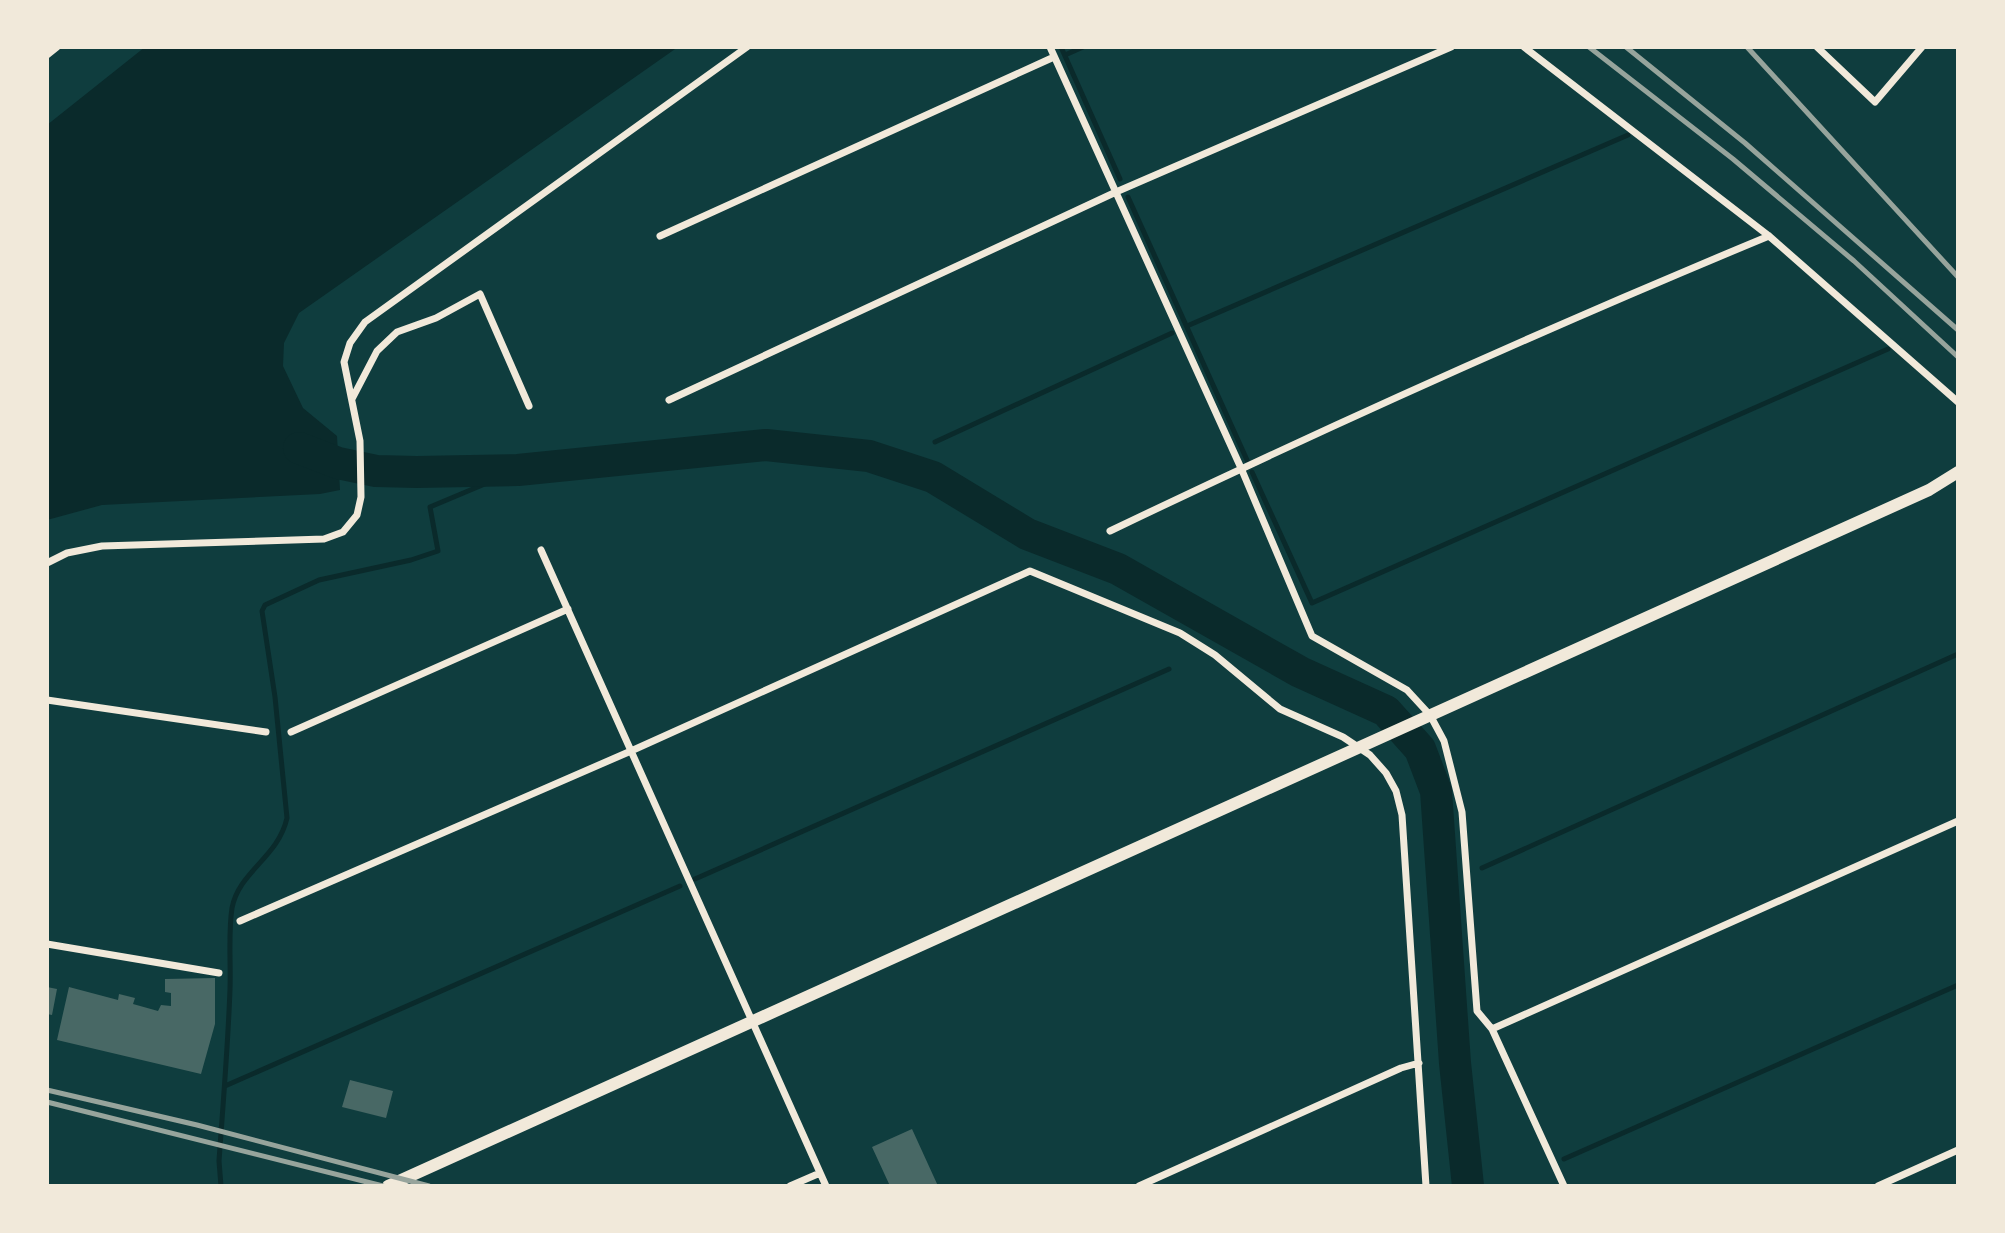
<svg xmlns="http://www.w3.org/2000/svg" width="2005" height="1233" font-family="'Sofia Sans Condensed',sans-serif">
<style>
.water{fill:#0a2a2b}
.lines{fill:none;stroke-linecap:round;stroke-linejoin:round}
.stream{stroke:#0a2a2b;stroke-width:5}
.river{stroke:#0a2a2b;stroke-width:32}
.building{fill:#486865}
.minor{stroke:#f1e9da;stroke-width:7}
.tertiary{stroke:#f1e9da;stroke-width:12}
.rail{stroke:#97a49c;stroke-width:5}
</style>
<rect width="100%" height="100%" fill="#0f3d3e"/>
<path class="water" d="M145,47H678L299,313L284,343L283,366L303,408L337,436L340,490L320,494L102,505L47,520V125Z"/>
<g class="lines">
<path class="stream" d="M1061,47L1120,179
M1065,55L1083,47
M1128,197L1247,460
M1187,326L1628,135
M935,442L1172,333
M1252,472L1312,603L1888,349
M1482,868L1958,654
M695,879L1169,669
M225,1086L680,886
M1564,1159L1958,985
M221,1186L219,1161C223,1104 228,1046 230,989C231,963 228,934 232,908C239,871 278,858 287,818L275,697L262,611L265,605L319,580L411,560L438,551L430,507L518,470"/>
<path class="river" d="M299,448L338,463L376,471L417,472L518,470L766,445L869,456L933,477L1027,534L1118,569L1300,672L1386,711L1420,749L1436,791L1455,1063L1468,1186"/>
</g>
<path class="building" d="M215,978V1024L201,1074L57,1040L69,987L118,1000L119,994L135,998L133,1004L158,1011L161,1005L171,1006V993L165,992V979Z
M47,987L57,989L52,1015L47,1014Z
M350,1080L393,1091L386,1118L342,1107Z
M912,1129L938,1186H890L872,1147Z"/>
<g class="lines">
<path class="minor" d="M1050,47L1241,468L1312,636L1407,690L1430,715L1444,741L1462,812L1477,1011L1492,1029L1564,1186
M1524,47L1769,236L1958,402
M1817,47L1875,102L1922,47
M47,55L57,47
M660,236L1054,57
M352,399L377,351L397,332L436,318L480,294L529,406
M669,400L1116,192L1451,47
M1110,531C1327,427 1547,328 1769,236
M541,550L826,1186
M47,563L67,553L102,546L324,539L343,532L357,515L361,497L360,441L344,362L350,343L365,322L747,47
M47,700L266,732
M291,732L568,609
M240,921L631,751L1030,571L1180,633L1215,655L1280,709L1343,737L1370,755L1386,773L1396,791L1402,815L1426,1186
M47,944L219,973
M1492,1029L1958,821
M790,1186L820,1173
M1139,1186L1401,1068L1419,1063
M1878,1186L1958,1150"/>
<path class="tertiary" d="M388,1186L1929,490L1958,472"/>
<path class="rail" d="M1589,47L1733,159L1854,261L1958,357
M1626,47L1745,143L1958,330
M1747,47L1958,277
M47,1090L197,1125L429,1186
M47,1102L383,1186"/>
</g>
<rect width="2005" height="1233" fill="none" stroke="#f1e9da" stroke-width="98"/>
</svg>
